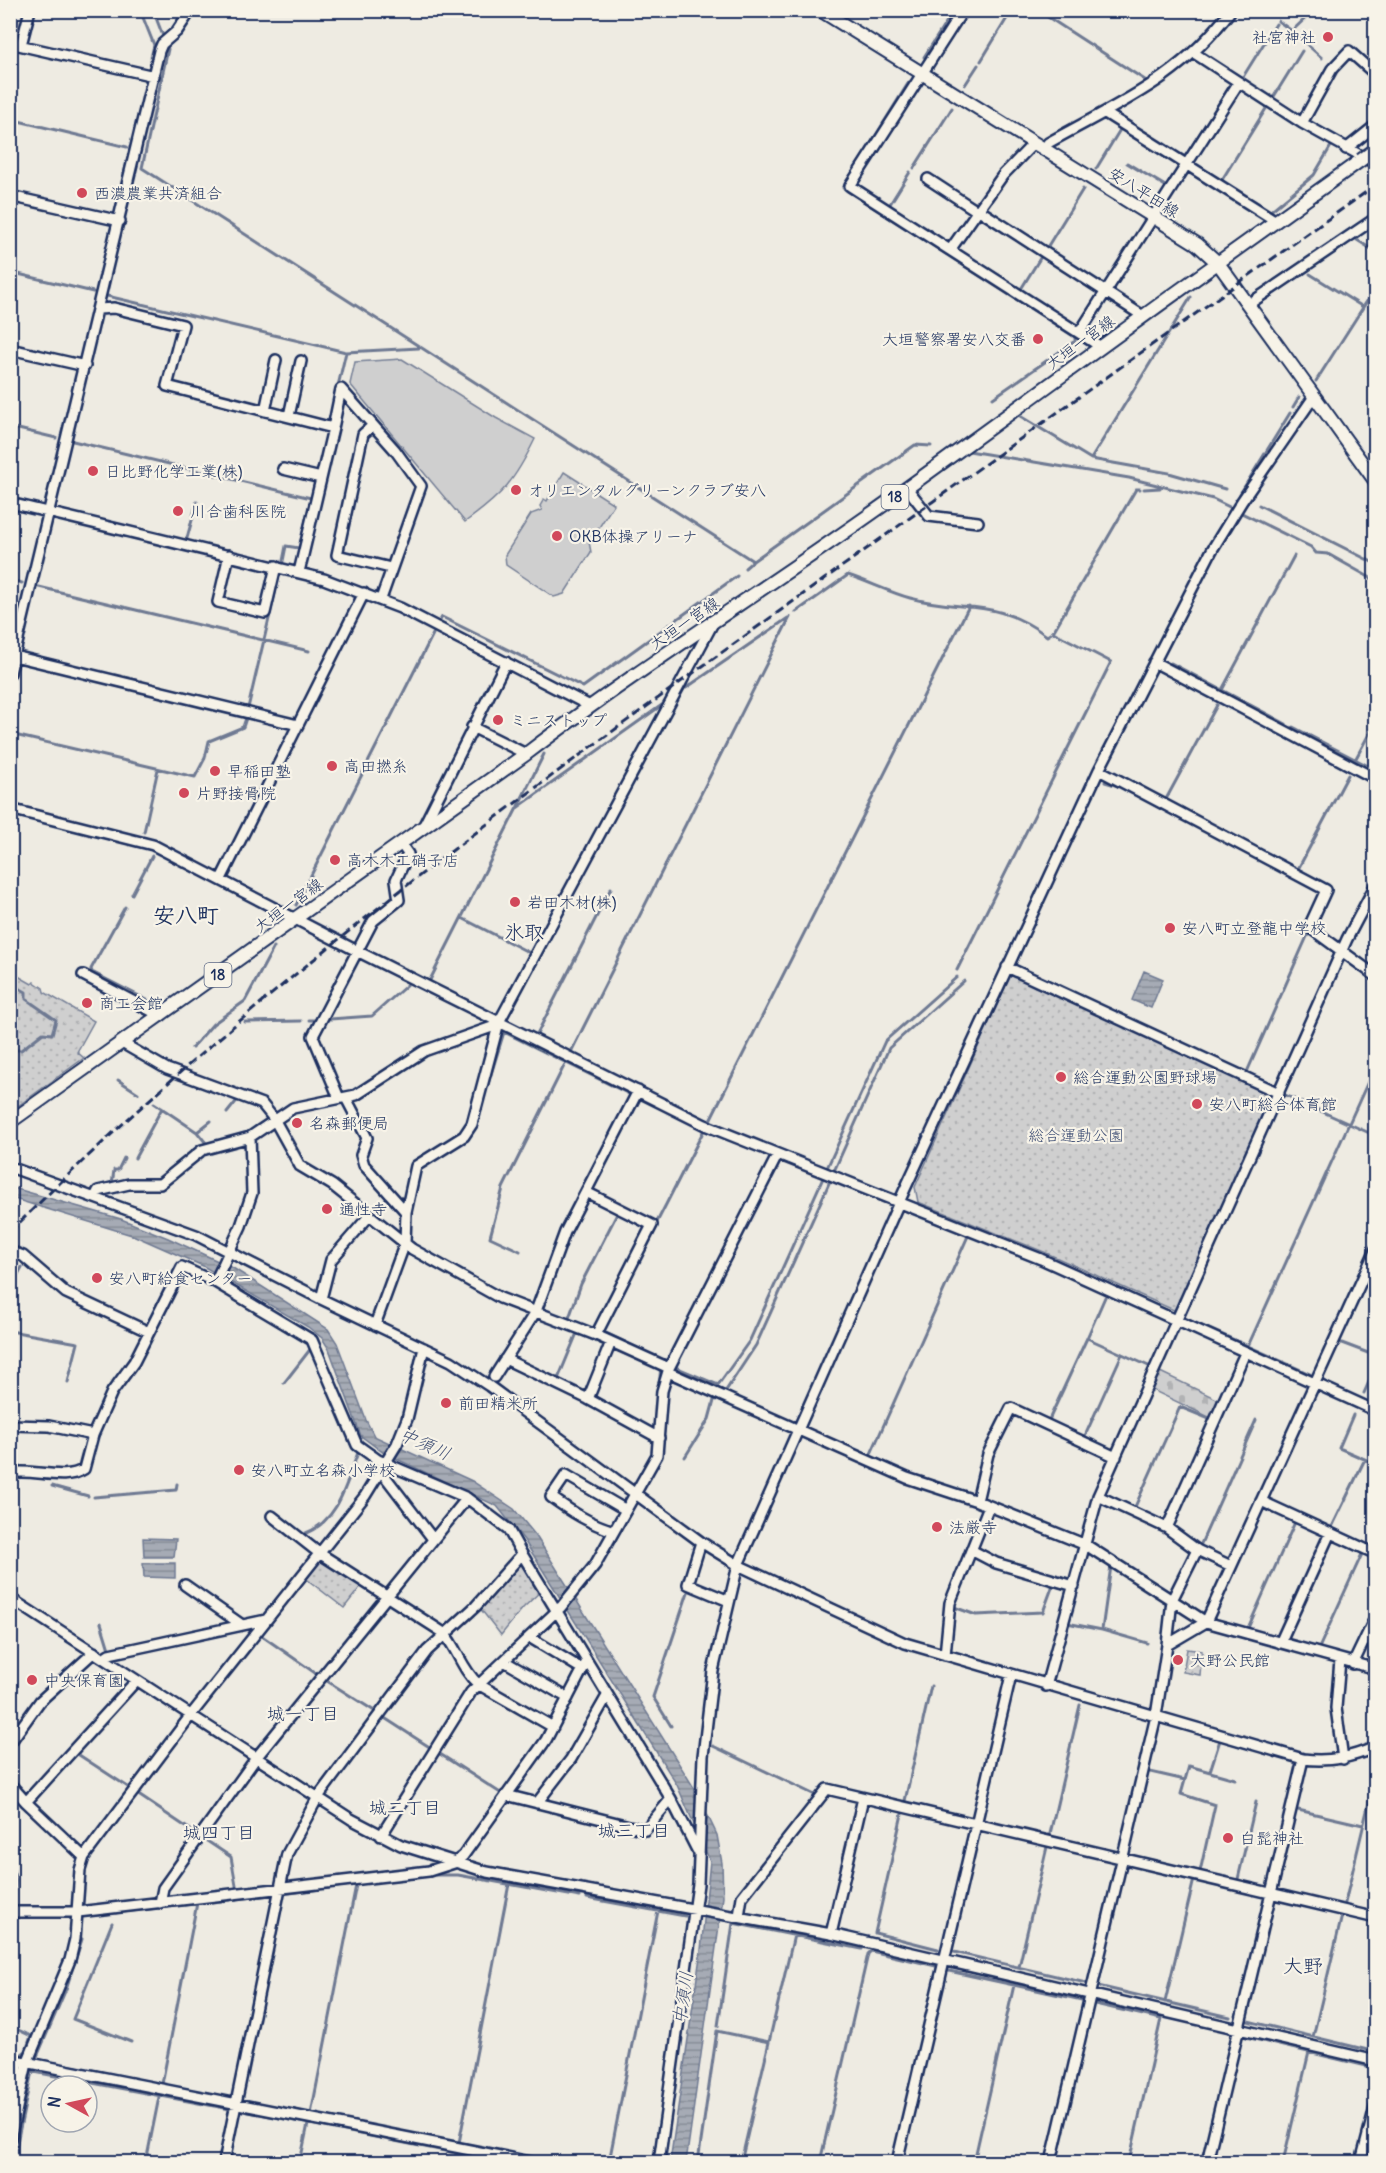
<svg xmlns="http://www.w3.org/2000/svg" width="1386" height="2173" font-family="Delius,'Klee One',sans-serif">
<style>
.grass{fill:#cfcfcf;stroke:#757f96;stroke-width:1.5}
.cemetery{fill:url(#cemetery-stones);stroke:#757f96;stroke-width:1.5}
.park{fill:url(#park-dots);stroke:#757f96;stroke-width:1.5}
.water{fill:url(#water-rules);stroke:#6e7992;stroke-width:1.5}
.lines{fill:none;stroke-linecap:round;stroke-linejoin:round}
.stream{stroke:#6e7992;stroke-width:3}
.minor-casing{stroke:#1b2f5e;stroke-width:14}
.major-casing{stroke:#1b2f5e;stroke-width:16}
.minor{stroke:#f7f3e8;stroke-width:9}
.major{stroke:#f7f3e8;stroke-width:12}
.rail{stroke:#1b2f5e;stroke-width:3;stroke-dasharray:9 4.5;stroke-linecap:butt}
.major-bridge-casing{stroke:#1b2f5e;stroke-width:16;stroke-linecap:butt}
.major-bridge{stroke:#f7f3e8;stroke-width:12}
.poi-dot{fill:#d1495b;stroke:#f7f3e8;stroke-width:2}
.labels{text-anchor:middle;stroke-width:4.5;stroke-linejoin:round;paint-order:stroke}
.shield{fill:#f7f3e8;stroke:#5d6a87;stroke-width:1.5}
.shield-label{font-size:15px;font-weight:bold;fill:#1b2f5e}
.poi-label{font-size:16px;fill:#1b2f5e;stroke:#f7f3e8;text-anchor:start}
.street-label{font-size:16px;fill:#1b2f5e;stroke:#f7f3e8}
.park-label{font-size:16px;fill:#3f4f75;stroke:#f7f3e8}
.water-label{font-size:18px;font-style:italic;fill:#455478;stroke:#f7f3e8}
.neighbourhood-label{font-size:18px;fill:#1b2f5e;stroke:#f7f3e8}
.quarter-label{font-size:20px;fill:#1b2f5e;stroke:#f7f3e8}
.district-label{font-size:22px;font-weight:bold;fill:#1b2f5e;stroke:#f7f3e8}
</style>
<defs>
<pattern id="cemetery-stones" width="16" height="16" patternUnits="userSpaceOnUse" patternTransform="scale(1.5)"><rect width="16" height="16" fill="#cfcfcf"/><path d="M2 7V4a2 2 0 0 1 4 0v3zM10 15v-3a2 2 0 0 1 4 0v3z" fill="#b1b2b4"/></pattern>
<pattern id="park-dots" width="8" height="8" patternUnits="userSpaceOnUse" patternTransform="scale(1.5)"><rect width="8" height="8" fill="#cfcfcf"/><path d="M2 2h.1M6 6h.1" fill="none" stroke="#b1b2b4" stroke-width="1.8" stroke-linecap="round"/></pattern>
<pattern id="water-rules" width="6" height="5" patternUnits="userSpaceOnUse" patternTransform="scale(1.5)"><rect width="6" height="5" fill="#a6abb5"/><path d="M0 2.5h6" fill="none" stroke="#868c96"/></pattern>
</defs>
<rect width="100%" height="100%" fill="#eeebe2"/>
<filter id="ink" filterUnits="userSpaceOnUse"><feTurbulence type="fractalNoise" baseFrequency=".0167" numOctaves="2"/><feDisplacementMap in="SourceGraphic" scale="12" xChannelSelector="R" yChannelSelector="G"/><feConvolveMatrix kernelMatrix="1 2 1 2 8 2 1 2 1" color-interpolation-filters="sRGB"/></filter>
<g filter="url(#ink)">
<path class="grass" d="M402,359L496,418L535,439C515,480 503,495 465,522L350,384L355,362Z
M564,472L614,504L596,532L599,534L595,540L591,538L589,542L591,552L564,594L554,597L506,565L505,555L531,514L542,510L540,506L544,499L547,501Z"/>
<path class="cemetery" d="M1158,1371L1219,1400L1211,1418L1150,1389Z"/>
<path class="park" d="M11,972L32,984L34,982L43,988L44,992L94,1021L77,1052L84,1058L11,1111Z
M1011,974L1275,1093L1176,1311L1044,1252L918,1202L915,1187Z
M320,1556L362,1585L344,1608L304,1577Z
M521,1559L541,1591L523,1608L501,1635L479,1607Z
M1187,1649L1202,1651L1200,1675L1183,1672Z"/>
<path class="water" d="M1144,971L1163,979L1151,1008L1132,1000Z
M10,1187L121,1219L168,1238L233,1268L328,1329L337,1343L366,1420L374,1436L472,1481L514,1509L536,1536L696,1791L717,1835L722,1863L723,1897L686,2162H670L701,1950L710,1861L677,1785L524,1540L497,1506L384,1453L361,1436L329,1349L322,1338L308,1327L203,1266L135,1236L11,1198Z
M143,1538L176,1539L174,1557H144Z
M143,1563H175V1578L144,1577Z"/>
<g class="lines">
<path class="stream" d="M140,10L154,45L151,58
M153,10L168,49L142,168L753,561L915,445L931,446
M1037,10L1148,82
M1278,21L1292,31L1314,10
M1292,31L1322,58
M924,57L954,10
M981,61L1012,10
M1241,80L1276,24
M909,82L843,188L1075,337V341L993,398
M965,85L978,65
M1273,98L1302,51
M10,119L127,147
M1183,160L1231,84
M1127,163L1167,187L1180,166
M914,168L952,108
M1096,169L1121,128
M1220,183L1267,107
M890,204L910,172
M1268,213L1314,175L1331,146
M1357,240L1376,252
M1046,249L1083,189
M10,272L93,292
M1310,274L1363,307
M1021,289L1042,255
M107,296L346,352L419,348
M1316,381L1376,287
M337,390L346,352
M1293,407L1299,397
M1020,416L1091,459L1169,473L1225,489
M10,427L56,438
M73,441L311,498
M969,451L1129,478L1213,499L1311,547L1316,553L1328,554L1376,581
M1091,459L1191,297
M318,473L322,454
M1144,489L1160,488
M1240,494L1290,413
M1259,505L1376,564
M187,538L197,502
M283,561L286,546L299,548L315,484
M745,568L753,561
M10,580L22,583
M39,587L309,651
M796,612L848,575C869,582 889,592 910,598C965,613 994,597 1047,636L1053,632L1136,489H1140
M438,624L442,617L583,687L737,576
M1171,663L1286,724
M686,688L788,618
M1222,690L1294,556
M248,708L279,576
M1293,727L1376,770
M10,734L195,777L205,758L209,741L243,727L246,718
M1355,760L1376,721
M1105,782L1122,787
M1165,801L1217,705
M518,806L544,754
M144,832L158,769
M1297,871L1348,775
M132,894L152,856
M296,905L433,634
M125,907L91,969L92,972L155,1004
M462,918L530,953
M957,970L1111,662L1053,632
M430,980L517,808L669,700
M10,983L26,992V999L56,1020L52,1034L43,1033L21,1050H10
M330,1019L372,1016L407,985
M309,1020H318
M245,1022L301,1021
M537,1034L611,888
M192,1048L213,1024L245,1001L274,947
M572,1050L790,617
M1247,1072L1309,932
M118,1080L138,1093
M487,1087L504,1032L629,1094
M1283,1094L1376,1136
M154,1103L197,1132L206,1143
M227,1113L239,1098
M710,1120L969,606
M197,1132L211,1121
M135,1158L162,1108
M827,1168L885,1041L957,977
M835,1169L889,1048L964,981
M112,1185L114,1170H118L124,1158
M655,1226L704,1130
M520,1251L490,1237L503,1188L566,1062
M10,1289L22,1267
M569,1318L581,1284L618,1212
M1186,1319L1248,1346L1376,1064
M10,1331L78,1343L68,1382
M602,1331L667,1362
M1087,1338L1105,1297
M1339,1342L1376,1356
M1248,1346L1310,1374
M675,1367L718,1385L750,1340L823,1178
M558,1379L577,1333L638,1359
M284,1383L312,1347
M1364,1393L1376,1366
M1353,1415L1339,1448L1376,1464
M1046,1420L1048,1422L1087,1338L1153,1368
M795,1423L725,1392L756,1345L830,1181
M806,1428L870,1456L968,1236
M654,1429C654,1418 662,1372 660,1369
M1084,1438L1122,1354
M685,1457L709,1419L715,1397
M52,1486L88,1496
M94,1497L176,1490L177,1484
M1134,1509L1180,1407L1212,1420
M1331,1529L1365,1459
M306,1533C340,1520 347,1480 359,1450
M1200,1546L1256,1420
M954,1607L976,1615L1043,1612L1053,1585
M101,1623L109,1649
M1067,1623L1102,1630L1111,1566
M1248,1628L1295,1522
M1102,1630L1147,1643
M262,1636L318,1675
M1319,1648L1362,1554
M327,1681L376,1712
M931,1686L875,1933L938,1949
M383,1717L431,1748
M671,1726L653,1697L689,1589L693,1591
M713,1746L817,1796L815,1799
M76,1753L128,1787
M440,1754L502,1794
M1368,1758L1376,1760
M1146,1771L1185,1780
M1210,1771L1220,1740L1245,1747
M137,1794L195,1833
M1298,1810L1363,1825
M204,1839L231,1857L237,1891
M10,1861L16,1880L14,1906
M436,1875H458L580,1897
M1199,1876L1215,1805L1181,1794L1189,1766L1235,1779
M1238,1879L1256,1802
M282,1894L405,1878
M587,1898L685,1916
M736,1905L738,1896
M88,1916L271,1895
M112,1923L73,2019L131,2042
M82,1939L66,1989L36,2059L146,2081
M954,1952L1086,1983
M1019,1967L1080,1705
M949,1971L1082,2000
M1098,1986L1230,2017
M1165,2002L1194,1879
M1095,2004L1161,2019L1129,2162
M1248,2021L1376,2052
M10,2026L31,2036L26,2051L21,2055
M718,2026L733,1923L862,1949
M1246,2037L1375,2068
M1313,2037L1376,1773
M10,2067L20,2069
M29,2071L230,2109
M162,2084L197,1903
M10,2107L19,2068
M239,2110L500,2162
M311,2114L356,1885
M446,2141L529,2157
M459,2143L509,1884
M536,2158L557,2162
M13,2162L32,2071
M146,2162L159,2097
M300,2162L308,2124
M454,2162L456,2154
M609,2162L658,1911
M698,2162L717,2031L769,2042
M741,2162L794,1935
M820,2162L868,1954L871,1951L936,1966
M974,2162L1014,1985
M1283,2162L1309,2052"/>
<g class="minor-casing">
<path id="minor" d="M963,10L850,186L1101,347
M10,43L154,76
M21,45L30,10
M1194,53L1302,123L1376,164
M1105,113L1276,221
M1302,123L1332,69L1349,51L1376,75
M1346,149L1376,125
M1044,150L1048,143C1119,103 1180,79 1231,10
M928,179L977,211
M10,196L120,221
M979,210L1143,316
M950,250L1003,175L1033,144
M1249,304L1376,218
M99,309L114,308L183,325L167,386L333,428L341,389L395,450L421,486L381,599
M1080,332L1239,82
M10,349L85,366
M265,411L276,360
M289,416L301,361
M373,425L363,434L337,555L391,568
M283,469L321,478
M907,488L929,516L978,522
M10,503L324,579L400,608L590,706
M229,555L218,602L265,613L276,566
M299,572L333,428
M10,655L298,725
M1154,662L1376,779
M10,673L159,51L162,44L177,31L191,10
M472,727L526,754
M1099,770L1326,890L1309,927L1376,976
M10,809L153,845L359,952L705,1125L1041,1259L1376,1411
M423,827L506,662
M221,879L364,593
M1007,967L1279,1093
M83,975L161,1016
M122,1043L167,1069L262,1104L274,1119L300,1166L332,1185L412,1249L500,1298L596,1335L669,1368
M339,1098L313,1036L373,921L399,900L396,880L408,854L401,844
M346,1098L367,1138L361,1155L364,1165L406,1212
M10,1167L196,1235L321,1299L451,1361L489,1386L701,1542L738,1565L905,1643L1303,1759C1330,1762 1350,1758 1376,1747
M586,1192L652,1225L596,1335
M95,1197L98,1191L129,1184H160L202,1150L250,1137L293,1108L356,1095L424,1051L492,1027L499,1022
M10,1251L23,1256L66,1293L149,1332
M215,1282L312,1340L357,1445L378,1460L467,1498L508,1529L522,1554L476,1606L427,1651L318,1797L287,1854L224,2162
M321,1299L331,1260L370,1215
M375,1325L405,1243L406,1212L416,1166L464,1136L472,1124L499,1022L713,623
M505,1359L588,1399L611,1342
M668,1372L907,1478L977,1501L1086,1545L1206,1622L1376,1669
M494,1377L536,1311L565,1232L638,1091
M588,1399L659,1438
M10,1425L49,1426L93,1435
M381,1471L433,1539
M10,1473C33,1468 64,1482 84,1469L93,1435L112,1392L134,1362L182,1267L215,1282L241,1226L252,1193L250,1137
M1098,1496L1167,1528L1197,1550L1172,1600L1167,1645
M977,1501L988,1454L1011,1408L1116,1457
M1261,1501L1376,1554
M272,1516L319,1553L444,1633C457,1649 463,1671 478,1684L553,1727
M1167,1528L1245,1353
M614,1531C590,1524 572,1512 551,1497L566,1475L626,1510
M701,1542L688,1584L729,1601
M1197,1550L1231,1566
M973,1551L996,1563L1074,1586
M185,1585L242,1625
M10,1598L351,1819L401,1845L487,1872L831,1934L1376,2061
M529,1637L582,1669
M1280,1643L1330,1533
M945,1655L950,1603L989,1506
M103,1658L109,1654L266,1620
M1340,1660L1336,1708L1343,1759
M504,1661L568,1698
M1353,1664L1376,1616
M1046,1686L1098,1496L1347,939L1376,884
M10,1743L40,1701L94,1652
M10,1784L26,1802L84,1857
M506,1795L645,1830L671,1799L522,1554
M671,1799L697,1850
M26,1802L136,1681
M537,1803L571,1759L607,1696
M381,1836L471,1692L561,1607L595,1565L657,1455L662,1391L669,1368L777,1156
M160,1903L163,1888L256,1758L467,1498
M10,1912H78L429,1871L454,1863L463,1856L546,1740L586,1663
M739,1916L742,1897L827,1789L1376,1918
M831,1934L863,1798
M10,2059L531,2162
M10,2139L27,2063L70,1960L75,1939L80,1870L84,1857L191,1715L365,1496L397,1444L407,1419L424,1348
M659,2162L698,1884L703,1756L713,1671L738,1565L905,1189L1099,770L1212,550L1242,501L1313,398
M897,2162L1011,1675
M1051,2162L1156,1716L1167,1645L1206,1622L1376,1249
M1207,2162L1303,1759
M1361,2162L1376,2104"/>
</g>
<g class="major-casing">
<path id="major" d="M820,10L1197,244L1218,263L1376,482
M10,1122L526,754C652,658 787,576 914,483C1063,374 1211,267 1361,160"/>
</g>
<use href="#minor" class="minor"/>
<use href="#major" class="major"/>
<path class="rail" d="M10,1232C241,1000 497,813 763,623C967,477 1171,331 1376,185"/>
<g class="major-bridge-casing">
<path id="major-bridge" d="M1361,160L1372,152"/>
</g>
<use href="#major-bridge" class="major-bridge"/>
</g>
</g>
<g class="poi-dot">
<circle cx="1328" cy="37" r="6"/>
<circle cx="82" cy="193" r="6"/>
<circle cx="1038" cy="339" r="6"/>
<circle cx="93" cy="471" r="6"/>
<circle cx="516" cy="490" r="6"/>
<circle cx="178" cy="511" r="6"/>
<circle cx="557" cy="536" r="6"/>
<circle cx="498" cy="720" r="6"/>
<circle cx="332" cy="766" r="6"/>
<circle cx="215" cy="771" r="6"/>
<circle cx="184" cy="793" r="6"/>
<circle cx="335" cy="860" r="6"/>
<circle cx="515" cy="902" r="6"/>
<circle cx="1170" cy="928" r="6"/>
<circle cx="87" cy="1003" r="6"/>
<circle cx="1061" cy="1077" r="6"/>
<circle cx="1197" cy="1104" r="6"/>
<circle cx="297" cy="1123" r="6"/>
<circle cx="327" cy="1209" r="6"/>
<circle cx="97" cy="1278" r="6"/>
<circle cx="446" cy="1403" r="6"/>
<circle cx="239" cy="1470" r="6"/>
<circle cx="937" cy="1527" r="6"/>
<circle cx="1178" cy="1660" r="6"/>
<circle cx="32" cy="1680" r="6"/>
<circle cx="1228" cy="1838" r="6"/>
</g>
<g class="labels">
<g class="shield">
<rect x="881.5" y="485" width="27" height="24" rx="4.5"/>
<rect x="204.5" y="963" width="27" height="24" rx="4.5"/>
</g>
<g class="shield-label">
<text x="895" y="502">18</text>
<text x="218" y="980">18</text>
</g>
<g class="poi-label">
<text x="1316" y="43" text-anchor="end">社宮神社</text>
<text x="94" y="199">西濃農業共済組合</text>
<text x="1026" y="345" text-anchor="end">大垣警察署安八交番</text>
<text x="105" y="477">日比野化学工業(株)</text>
<text x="528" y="496">オリエンタルグリーンクラブ安八</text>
<text x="190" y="517">川合歯科医院</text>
<text x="569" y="542">OKB体操アリーナ</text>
<text x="510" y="726">ミニストップ</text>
<text x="344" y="772">高田撚糸</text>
<text x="227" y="777">早稲田塾</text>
<text x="196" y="799">片野接骨院</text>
<text x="347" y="866">高木木工硝子店</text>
<text x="527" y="908">岩田木材(株)</text>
<text x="1182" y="934">安八町立登龍中学校</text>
<text x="99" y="1009">商工会館</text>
<text x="1073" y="1083">総合運動公園野球場</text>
<text x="1209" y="1110">安八町総合体育館</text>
<text x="309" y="1129">名森郵便局</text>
<text x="339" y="1215">通性寺</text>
<text x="109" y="1284">安八町給食センター</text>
<text x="458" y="1409">前田精米所</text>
<text x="251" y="1476">安八町立名森小学校</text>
<text x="949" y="1533">法厳寺</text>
<text x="1190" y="1666">大野公民館</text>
<text x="44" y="1686">中央保育園</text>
<text x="1240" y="1844">白髭神社</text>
</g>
<g class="street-label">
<text transform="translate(1144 192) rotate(32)" y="6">安八平田線</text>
<text transform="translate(1080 342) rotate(-36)" y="6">大垣一宮線</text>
<text transform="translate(684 623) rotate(-34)" y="6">大垣一宮線</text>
<text transform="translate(288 905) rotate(-36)" y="6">大垣一宮線</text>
</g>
<g class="park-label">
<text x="1076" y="1141">総合運動公園</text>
</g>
<g class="water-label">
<text transform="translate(425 1444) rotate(24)" y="6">中須川</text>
<text transform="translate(683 1998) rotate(-82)" y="6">中須川</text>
</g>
<g class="neighbourhood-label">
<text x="303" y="1720">城一丁目</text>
<text x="405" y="1814">城二丁目</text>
<text x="634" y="1837">城三丁目</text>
<text x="219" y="1839">城四丁目</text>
</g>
<g class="quarter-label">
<text x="524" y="939">氷取</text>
<text x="1303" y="1973">大野</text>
</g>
<g class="district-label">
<text x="186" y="923">安八町</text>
</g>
</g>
<rect width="1386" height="2173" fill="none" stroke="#f7f3e8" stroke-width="36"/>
<rect x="18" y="18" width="1350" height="2137" fill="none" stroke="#1b2f5e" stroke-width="2" filter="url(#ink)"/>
<g transform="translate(69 2104) rotate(278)"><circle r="28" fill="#f7f3e8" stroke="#9fa5b1" stroke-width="1.5"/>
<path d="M0-4.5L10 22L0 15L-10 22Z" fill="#d1495b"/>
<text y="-9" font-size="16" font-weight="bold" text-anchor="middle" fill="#1b2f5e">N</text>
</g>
</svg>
